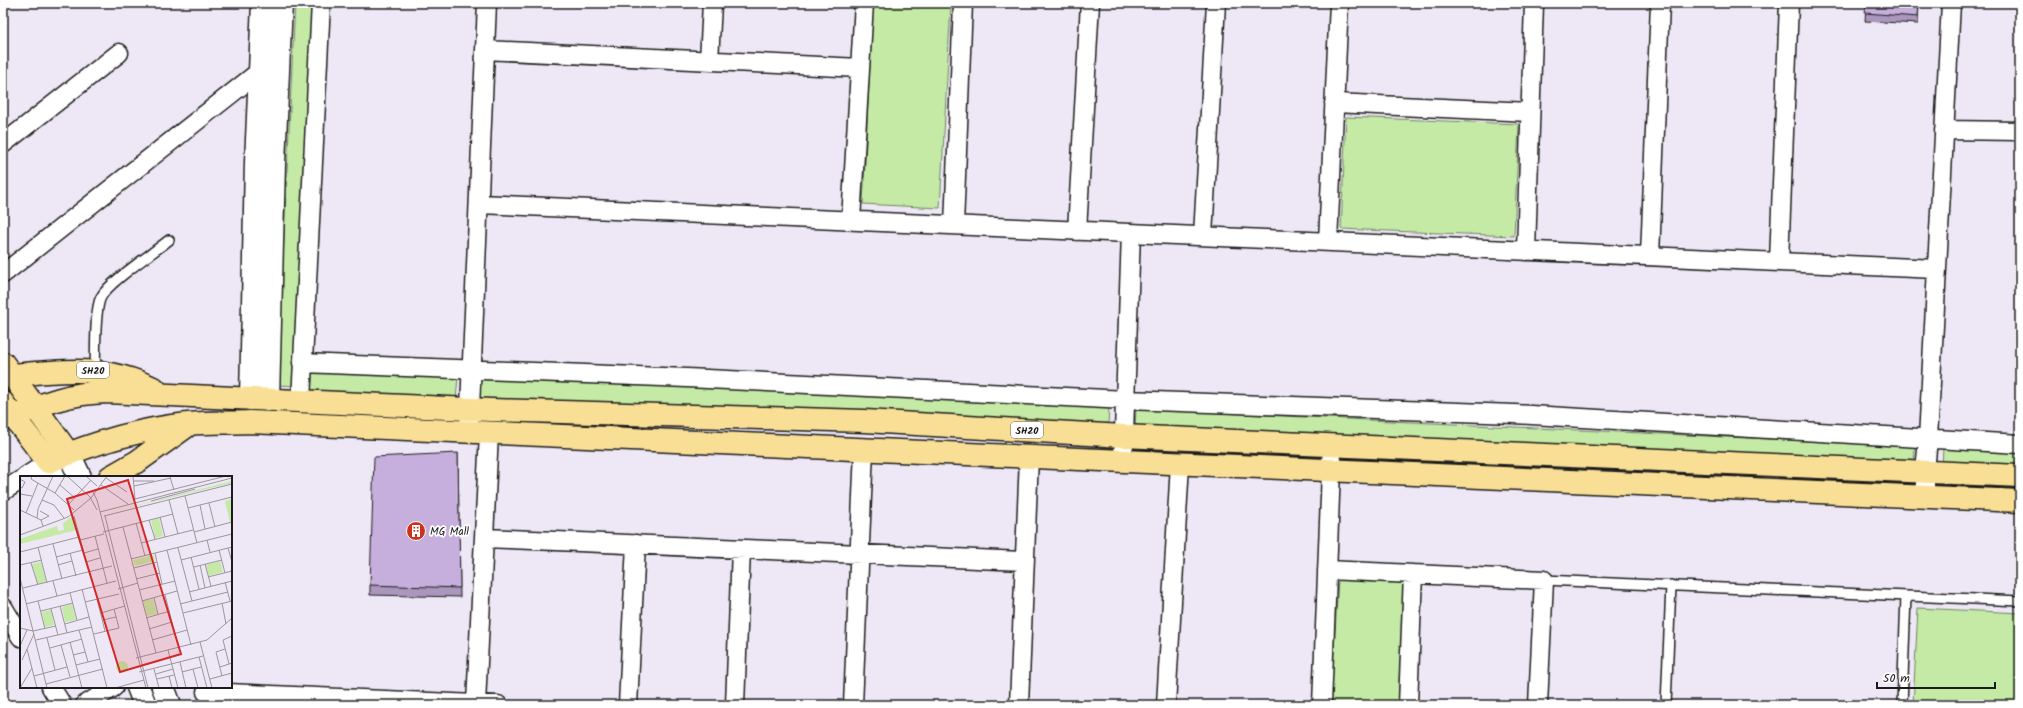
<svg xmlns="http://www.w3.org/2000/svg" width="2023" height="708" font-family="Kalam,sans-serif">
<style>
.green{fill:#c4eaa5;stroke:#708360}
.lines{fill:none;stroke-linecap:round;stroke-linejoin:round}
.lane-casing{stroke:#1c1c1c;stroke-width:12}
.street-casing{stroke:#1c1c1c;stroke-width:21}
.secondary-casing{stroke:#1c1c1c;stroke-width:25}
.primary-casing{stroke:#1c1c1c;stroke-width:25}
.lane{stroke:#fff;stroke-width:9}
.street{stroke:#fff;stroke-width:18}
.secondary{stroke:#fff;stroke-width:22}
.primary{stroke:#f9df96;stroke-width:22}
.wall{fill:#ab96be;stroke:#1c1c1c}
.building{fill:#c7afdd;stroke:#1c1c1c}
.labels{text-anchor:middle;stroke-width:3.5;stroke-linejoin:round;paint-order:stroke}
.shield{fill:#fff;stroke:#606060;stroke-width:1}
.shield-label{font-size:10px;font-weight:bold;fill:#1c1c1c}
.poi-label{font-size:11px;fill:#1c1c1c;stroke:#fff;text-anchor:start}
.inset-road{fill:none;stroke:#9a969e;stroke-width:1}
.view{fill:#d62828;fill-opacity:0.15;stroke:#d62828;stroke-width:2}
.inset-edge{fill:none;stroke:#1c1c1c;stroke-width:2}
</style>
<rect width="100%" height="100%" fill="#eee7f5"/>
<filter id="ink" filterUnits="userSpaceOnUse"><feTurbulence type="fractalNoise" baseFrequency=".025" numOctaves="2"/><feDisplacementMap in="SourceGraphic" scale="8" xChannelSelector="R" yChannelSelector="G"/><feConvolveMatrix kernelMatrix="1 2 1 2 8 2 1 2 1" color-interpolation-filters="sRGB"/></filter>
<g filter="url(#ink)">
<path class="green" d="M295,3H315L297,386L277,385Z
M873,3H951L940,208L863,204Z
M1346,117L1519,124L1514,236L1341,229Z
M312,371L458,377L456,399L311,392Z
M479,377L1109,406L1108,427L478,398Z
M1136,409L1915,446L1914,466L1135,429Z
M1943,448L2020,451V470L1942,467Z
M1338,580L1404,583L1398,705H1331Z
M1918,608L2020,613V705H1913Z
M196,700L284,705H198Z"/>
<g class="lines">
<g class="lane-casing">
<path id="lane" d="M95,371C96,354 94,310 101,297C110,281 153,253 169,240
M1544,580L2020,601
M1666,705L1671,585
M1902,705L1906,596"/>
</g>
<g class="street-casing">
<path id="street" d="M485,50L860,68
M709,61L712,3
M1334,103L1530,112
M1944,130L2020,131
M3,144L119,53
M479,204L1937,269
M851,220L864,3
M954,225L963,3
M1077,231L1090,3
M1203,236L1216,3
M1328,242L1339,3
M1526,251L1534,3
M1650,256L1660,3
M1779,262L1789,3
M3,274L260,71
M302,363L687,378L1126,400L1514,414L2020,444
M301,401L321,3
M469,432L487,3
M1123,461L1131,233
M25,477L48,462
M3,491L21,480
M1925,497V471L1928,439L1951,3
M484,538L1025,561
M1327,570L1544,580L1538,705
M3,607L21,637
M51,687L62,705
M206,692L498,705
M476,704L489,433
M85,705L114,687
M628,705L636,544
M735,705L741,549
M853,705L864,450
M1019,705L1029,457
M1166,705L1180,464
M1322,705L1332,444
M1408,705L1413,574"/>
</g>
<g class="secondary-casing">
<path id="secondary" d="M251,399L256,162L263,3
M268,400L274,163L281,3
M69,454L80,477
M48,462L54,477
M138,687L145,705
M163,687L170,705"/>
</g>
<g class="primary-casing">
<path id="primary" d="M3,363L69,454
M12,375C65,370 106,365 155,389
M3,403L48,462C93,443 139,429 188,424C209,422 229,423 250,422L2020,501
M13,417C46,402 71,393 107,392L491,410L865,421L1123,436L2020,476
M110,477L138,461L187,426"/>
</g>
<use href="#lane" class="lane"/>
<use href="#street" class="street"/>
<use href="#secondary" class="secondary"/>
<use href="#primary" class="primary"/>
</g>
<path class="wall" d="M1866,3H1919L1918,24L1865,21Z
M458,453L460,597L370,595V585Z"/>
<path class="building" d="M1866,3H1919L1918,17L1865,13Z
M458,453L460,588L370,585L374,457Z"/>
</g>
<defs>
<g id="building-disc" transform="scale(1)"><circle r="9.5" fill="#c8321e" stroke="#fff"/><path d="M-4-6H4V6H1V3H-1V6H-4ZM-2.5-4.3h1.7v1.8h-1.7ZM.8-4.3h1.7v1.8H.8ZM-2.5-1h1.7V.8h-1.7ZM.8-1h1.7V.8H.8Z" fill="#fff"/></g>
</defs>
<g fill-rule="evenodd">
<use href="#building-disc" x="416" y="531"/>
</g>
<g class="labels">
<g class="shield">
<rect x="77" y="362" width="32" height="16" rx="3"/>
<rect x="1011" y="422" width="32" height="16" rx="3"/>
</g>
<g class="shield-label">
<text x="93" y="374">SH20</text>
<text x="1027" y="434">SH20</text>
</g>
<g class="poi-label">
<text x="430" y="535">MG Mall</text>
</g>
</g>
<g transform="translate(20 476)">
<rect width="212" height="212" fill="#eee7f5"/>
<path d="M212,5V7L82,38ZM212,23V45L210,46L205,25ZM53,40L57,54L0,68V63L37,50L38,55L44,54L43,47ZM139,42L143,60L135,62L131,44ZM134,79L135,85L115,90L113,84ZM200,85L203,96L189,100L186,89ZM21,86L26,106L18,108L12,88ZM133,123L137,138L127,140L123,125ZM52,128L56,144L45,146L42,131ZM31,134L34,149L25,151L22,136ZM96 191a6 6 0 1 1 12 0a6 6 0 1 1-12 0Z" fill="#c4eaa5"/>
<path class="inset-road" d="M12,0L11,3L35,17L54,34M47,0L70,21M66,0L77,10M113,0L115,24M150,1L154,14M86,2L107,16M0,3L5,6L2,12L0,11M113,5H134M40,9L55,22M81,9L108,28M114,10L151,2M73,16L77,24L126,212M35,17L45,0M0,18L12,20M165,20L177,67M70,21L77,34M115,23L206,0M22,24L34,29L44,42M149,24L158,58M131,25L175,13M189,27L195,51M48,29L71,4M180,29L185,53M168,32L212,21M0,34L21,44L23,50M20,35L29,40L21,44M80,36L212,2M6,37L18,7M54,40L69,96M84,40L212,8M85,40L128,212M140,41L145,61M17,42L18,33L33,0M129,44L135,63M116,47L125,80M103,51L136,177M83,56L153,38M174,56L212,46M0,59L48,41L71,22L87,0M75,60L87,107M60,64L84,58M187,64L190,76M121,67L173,54M33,68L42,103M18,71L27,107M158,72L172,125M208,72L212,86M147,74L171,169M199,74L205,97M0,76L59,61M50,77L56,100M64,77L78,73M135,77L142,108M36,81L63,74M171,81L179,113M111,83L212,58M161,84L212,71M66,86L80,82M11,87L18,109M185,88L191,110M0,89L22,84M38,89L52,85M180,89L185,112M174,91L202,84M114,92L137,86M188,101L212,95M0,102L27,212M116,103L140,97M33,105L37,120M205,106L210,125M3,112L92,90M62,113L87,212M98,113L118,107M119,114L155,105M169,116L212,105M50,117L57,144M145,119L155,158M134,122L138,138M77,123L85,155M18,125L25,153M122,125L157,115M65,126L99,118M202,127L206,148M6,128L96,105M160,128L208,116M40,130L47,157M31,133L38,159M21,135L53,127M81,137L105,130M163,137L212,125M126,142L150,135M83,144L96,141M45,148L69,141M0,152L13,155L36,150M129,153L152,146M59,154L68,186M74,158L99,152L94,133M27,162L35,194M16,164L72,151M132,164L167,154M50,166L62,212M180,166L192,212M41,169L50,201M0,170L7,154M30,172L62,163M7,173L17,212M148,174L158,212M53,179L65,176M179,181L187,212M116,182L187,164L212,142M2,184L14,158M160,186L166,212M209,188L203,164L212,160M56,189L80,183M200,191L212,187M134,193L139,212M173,193L178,212M119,196L183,180M162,196L181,191M136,198L153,193M14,200L47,191M149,200L152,212M202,200L196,176L205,173M137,203L154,199M190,203L212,197M26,208L83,193M0,212L12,192M95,212L124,204"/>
<path class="view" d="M108,4L161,178L100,196L47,23Z"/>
<rect width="212" height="212" class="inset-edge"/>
</g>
<rect width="2023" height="708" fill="none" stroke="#fff" stroke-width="16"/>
<rect x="8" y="8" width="2007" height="692" fill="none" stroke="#1c1c1c" stroke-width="1.5" filter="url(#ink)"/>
<path d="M1877 682v6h118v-6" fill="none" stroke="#1c1c1c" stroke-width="2"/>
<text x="1883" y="682" font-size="12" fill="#1c1c1c" stroke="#ffffff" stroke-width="3" paint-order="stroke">50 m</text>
</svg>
